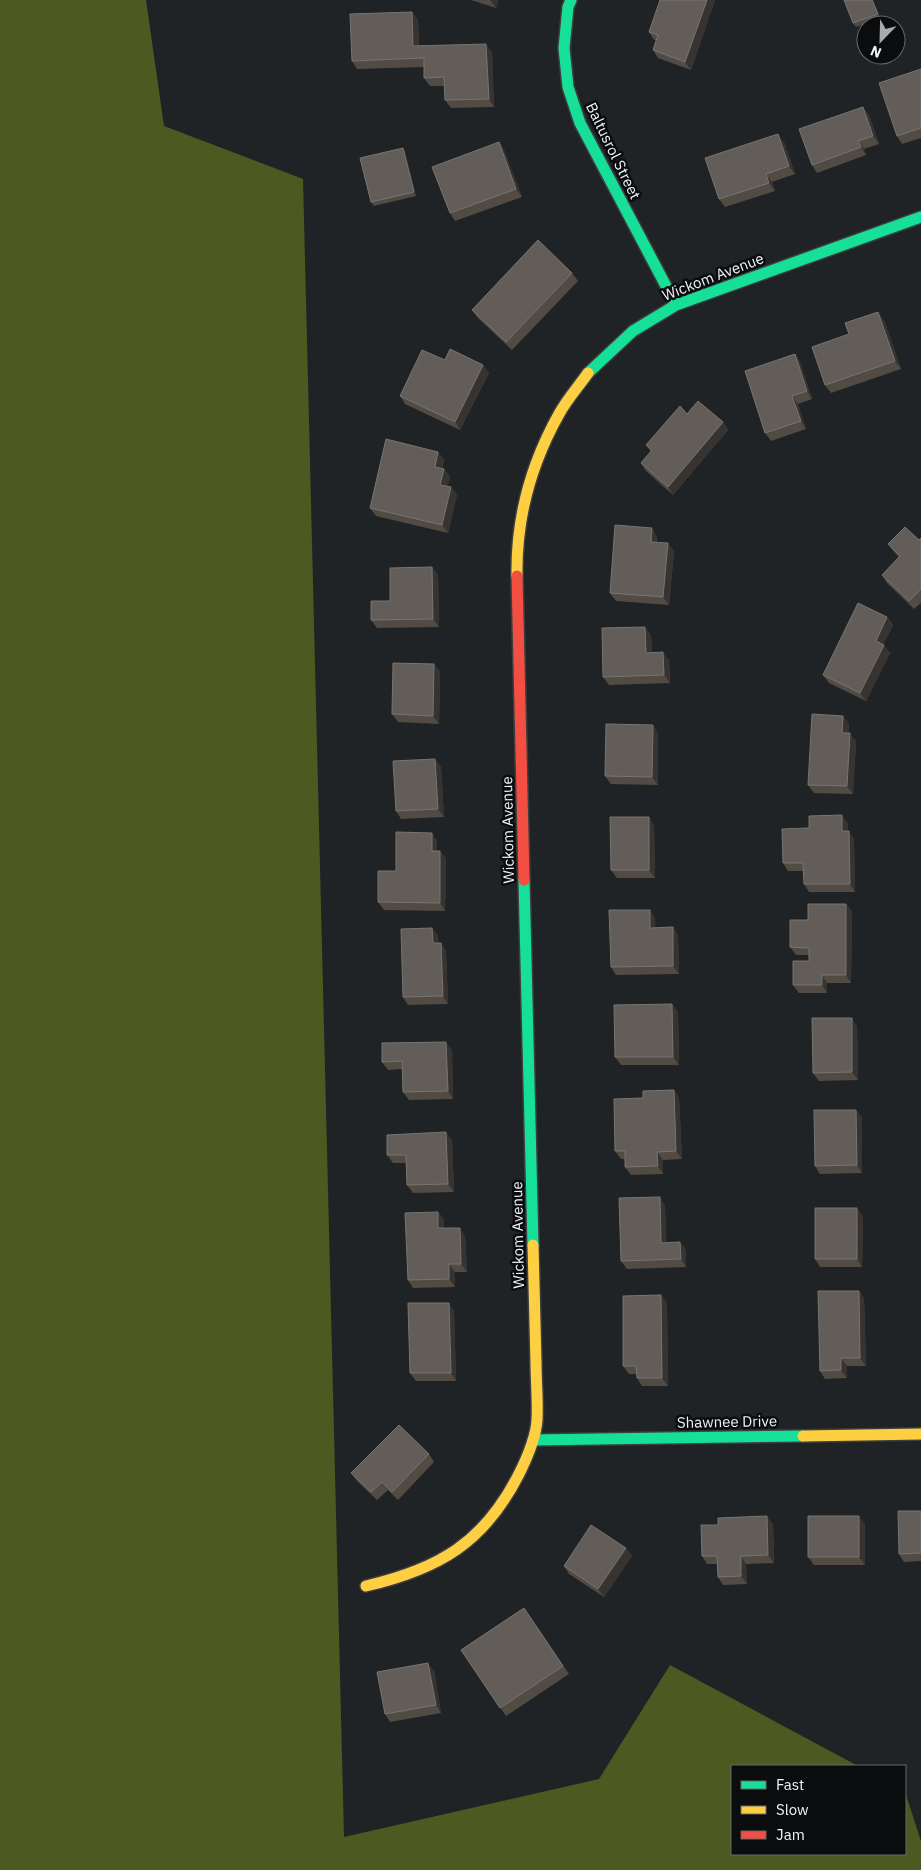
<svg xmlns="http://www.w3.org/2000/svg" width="921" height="1870" font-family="'IBM Plex Sans',sans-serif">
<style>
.forest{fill:#4c5920}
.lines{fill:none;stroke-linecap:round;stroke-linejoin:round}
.fast-casing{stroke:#3c3e40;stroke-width:14}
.slow-casing{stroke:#3c3e40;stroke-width:14}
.jam-casing{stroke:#3c3e40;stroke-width:14}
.fast{stroke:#16e098;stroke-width:11}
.slow{stroke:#ffcf43;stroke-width:11}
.jam{stroke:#f24e42;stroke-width:11}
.wall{fill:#514b44}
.shaded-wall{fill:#363330}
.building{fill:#625d58;stroke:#787571}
.labels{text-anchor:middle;stroke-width:5;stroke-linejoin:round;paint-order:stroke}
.street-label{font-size:15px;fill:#f0f4f7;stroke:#0a0c0e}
</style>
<rect width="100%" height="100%" fill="#202325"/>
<path class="forest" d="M0,0H146L164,126L303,179L344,1837L599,1779L670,1665L858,1766H732V1854H905V1792L921,1841V1870H0Z"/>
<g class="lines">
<g class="fast-casing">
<path id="fast" d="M571,0L568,7L564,48L568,87L580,123L676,305
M588,373L633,331L676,305L921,217
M524,880L533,1245
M533,1440L803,1436"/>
</g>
<g class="slow-casing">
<path id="slow" d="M517,576C516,518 531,464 559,414C567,399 579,386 588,373
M803,1436L921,1434
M366,1586C439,1569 484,1543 519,1474C527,1458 536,1437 537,1420C538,1401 536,1381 536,1363C535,1323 534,1284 533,1245"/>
</g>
<g class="jam-casing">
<path id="jam" d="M517,576L524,880"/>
</g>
<use href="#fast" class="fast"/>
<use href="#slow" class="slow"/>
<use href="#jam" class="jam"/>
</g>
<path class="wall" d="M471,0H498L496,8Z
M660,0H715L691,70L658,58L653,50L656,40H654L649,32Z
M873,0L880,18L856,27L853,23Z
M412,12L418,20L419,46L492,52L494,107L451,108L445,100L444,86H430L424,78V67L357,69L352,61Z
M921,69V138L902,144L897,136Z
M869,115L879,144L864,149L866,155L817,173L812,165Z
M499,142L504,150L522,197L455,221L450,213Z
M784,142L795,174L772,182L775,191L725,207L719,199Z
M403,148L405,152L416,196L374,206L371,202Z
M572,273L578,281L512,350L478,318L472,310Z
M884,320L901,369L831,393L825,385L849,334Z
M795,354L800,362L812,399L798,404L806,429L771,441L765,433Z
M445,360L483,365L489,373L460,430L405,404L400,396Z
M687,414L723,422L728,430L673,495L646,471L641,463L651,452L646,445Z
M438,452L444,460L442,469H444L450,477L447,486L451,487L457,495L448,533L376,516L370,508Z
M657,536V543L674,551L669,605L616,601L610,593Z
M921,538V603L914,609L887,583L882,575L899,557L894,552L888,544L919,540Z
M432,567L438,575L439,627L377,628L371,620L390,601Z
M887,617L893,625L883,645L890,653L866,701L829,683L823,675Z
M651,635L652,653L669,660L670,683L609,685L603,677Z
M434,664L440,672L439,724L398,722L392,714Z
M843,716L849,724L848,733L856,741L853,794L814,793L808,785Z
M658,733V785L611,784L605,776Z
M435,759L441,767L444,817L401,819L396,811Z
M848,823V831L854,839L855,892H809L804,884V871H788L783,863L809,828Z
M654,825L655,878H617L611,870Z
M432,833L437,841V851H440L446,859L445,911L384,910L378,902L396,871Z
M846,904L852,912L851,983H827V993H799L793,985L809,961V955H796L790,947L808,920Z
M655,918V928L673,927L678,935L679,974L616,975L611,967Z
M432,928L438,936V943H441L446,951L448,1004L408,1005L403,997Z
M672,1004L678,1012L679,1065H621L615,1057Z
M857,1026L858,1080L819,1081L813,1073Z
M452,1050L453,1099L409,1100L403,1092L402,1069L388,1070L382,1062Z
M674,1090L679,1098L682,1159L663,1160V1174L631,1175L625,1167V1159H621L615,1151L643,1098Z
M856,1110L862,1118V1173L820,1174L815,1166Z
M452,1140L454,1192L413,1193L407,1185L406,1163H393L387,1155Z
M665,1205L666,1243L680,1242L686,1250V1267L627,1269L621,1261Z
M438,1212L444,1220V1228L465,1236L467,1272H455V1287L413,1288L408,1280Z
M863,1216L862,1267H820L815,1259Z
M859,1291L864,1299L866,1366H847V1378L825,1379L820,1371Z
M661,1295L667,1303L668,1386H642L637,1378V1374H629L623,1366Z
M454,1311L456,1381H416L410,1373Z
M429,1454L434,1462L398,1500L388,1490L377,1500L357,1481L351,1473Z
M921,1511V1561L904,1562L899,1554Z
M773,1524L774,1563L746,1564L747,1584L723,1585L718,1577L717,1564H707L702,1556Z
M865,1524V1565H814L808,1557Z
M626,1548L632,1556L604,1597L569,1574L564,1566Z
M524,1608L569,1674L506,1716L461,1650Z
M434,1671L441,1713L390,1722L385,1714Z"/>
<path class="shaded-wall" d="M490,0H498L496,8Z
M707,0H715L691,70L685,62Z
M872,0H873L880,18L878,14Z
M412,12L418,20L419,54L413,46Z
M486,44L492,52L494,107L489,99Z
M863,107L869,115L879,144L873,136Z
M778,134L784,142L795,174L789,166Z
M858,141L864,149L866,155L861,147Z
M499,142L504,150L522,197L516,189Z
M403,148L405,152L416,196L414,192Z
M766,174L772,182L775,191L769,183Z
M878,312L884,320L901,369L895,361Z
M795,354L800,362L812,399L807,391Z
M483,365L489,373L460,430L455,422Z
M792,396L798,404L806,429L801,421Z
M723,422L728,430L673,495L668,487Z
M438,452L444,460L441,475L435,467Z
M444,469L450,477L446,493L440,485Z
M451,487L457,495L448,533L442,525Z
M652,528L657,536L656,550L651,542Z
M668,543L674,551L669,605L663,597Z
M432,567L438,575L439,627L433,619Z
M887,617L893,625L881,649L876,641Z
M645,627L651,635L652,661L646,653Z
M884,645L890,653L866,701L860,693Z
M663,652L669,660L670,683L664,675Z
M434,664L440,672L439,724L433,716Z
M843,716L849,724L848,741L842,733Z
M653,725L658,733V785L652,777Z
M850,733L856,741L853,794L847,786Z
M435,759L441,767L444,817L438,809Z
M842,815L848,823V839L842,831Z
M649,817L654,825L655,878L649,870Z
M849,831L854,839L855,892L850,884Z
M432,833L437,841V859L432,851Z
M440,851L446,859L445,911L440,903Z
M846,904L852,912L851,983L846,975Z
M650,910L655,918L656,936L650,928Z
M673,927L678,935L679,974L673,966Z
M432,928L438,936L439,951L433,943Z
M441,943L446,951L448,1004L443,996Z
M822,975L827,983V993L822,985Z
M672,1004L678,1012L679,1065L673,1057Z
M852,1018L857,1026L858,1080L852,1072Z
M446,1042L452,1050L453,1099L448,1091Z
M674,1090L679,1098L682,1159L676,1151Z
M856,1110L862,1118V1173L857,1165Z
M446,1132L452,1140L454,1192L448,1184Z
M657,1152L663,1160V1174L658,1166Z
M660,1197L665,1205L666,1251L661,1243Z
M857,1208L863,1216L862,1267L857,1259Z
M438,1212L444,1220V1236L438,1228Z
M460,1228L465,1236L467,1272L461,1264Z
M680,1242L686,1250V1267L681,1259Z
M449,1264L455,1272V1287L449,1279Z
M859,1291L864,1299L866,1366L860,1358Z
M661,1295L667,1303L668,1386L662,1378Z
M449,1303L454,1311L456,1381L451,1373Z
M841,1358L847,1366V1378L841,1370Z
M767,1516L773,1524L774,1563L768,1555Z
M859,1516L865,1524V1565L859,1557Z
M626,1548L632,1556L604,1597L598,1589Z
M741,1556L746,1564L747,1584L741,1576Z
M428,1663L434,1671L441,1713L436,1705Z"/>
<path class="building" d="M660,0H707L685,62L653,50L658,35L649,32Z
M844,0H872L878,14L853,23Z
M412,12L413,46L486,44L489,99L445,100L444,77L424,78V58L352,61L350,14Z
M921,69V128L897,136L879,83Z
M863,107L873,136L858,141L861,147L812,165L799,129Z
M778,134L789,166L766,174L769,183L719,199L705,158Z
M499,142L516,189L450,213L432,167Z
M403,148L414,192L371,202L360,158Z
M538,240L572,273L506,342L472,310Z
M878,312L895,361L825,385L812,347L849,334L845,323Z
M450,349L483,365L455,422L400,396L422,350L445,360Z
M795,354L807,391L792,396L801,421L765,433L745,371Z
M698,401L723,422L668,487L641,463L652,450L646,445L680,406L687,414Z
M386,439L438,452L435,467L444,469L440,485L451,487L442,525L370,508Z
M615,525L652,528L651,542L668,543L663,597L610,593Z
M905,527L919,540L921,538V589L909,601L882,575L900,556L888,544Z
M432,567L433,619L371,620V601H390V568Z
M858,603L887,617L876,641L884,645L860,693L823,675Z
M645,627L646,653L663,652L664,675L603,677L602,628Z
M393,663L434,664L433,716L392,714Z
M812,714L843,716L842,733H850L847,786L808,785Z
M606,724L653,725L652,777L605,776Z
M435,759L438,809L396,811L393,761Z
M842,815V831H849L850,884H804L803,863H783L782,829L809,828V816Z
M610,817H649V870H611Z
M396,832L432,833V851H440V903L378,902V871H396Z
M808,904H846V975H822V985H793V961H809V948L790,947V920H808Z
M609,910H650V928L673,927V966L611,967Z
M432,928L433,943H441L443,996L403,997L401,929Z
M672,1004L673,1057H615L614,1005Z
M812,1018H852V1072L813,1073Z
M446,1042L448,1091L403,1092L402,1061L382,1062V1043Z
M674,1090L676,1151L657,1152L658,1166L625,1167V1151H615L614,1099L643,1098V1091Z
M814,1110H856L857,1165L815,1166Z
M446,1132L448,1184L407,1185L406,1155H387V1135Z
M660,1197L661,1243L680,1242L681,1259L621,1261L619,1198Z
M815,1208H857V1259H815Z
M438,1212V1228H460L461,1264H449V1279L408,1280L405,1213Z
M818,1291H859L860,1358H841V1370L820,1371Z
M661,1295L662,1378H637L636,1366H623V1296Z
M408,1303H449L451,1373H410Z
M399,1425L429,1454L392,1492L382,1482L371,1492L351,1473Z
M898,1511H921V1553L899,1554Z
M767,1516L768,1555L741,1556V1576L718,1577L717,1556H702L701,1525H718V1518Z
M808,1516H859V1557H808Z
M591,1525L626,1548L598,1589L564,1566Z
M524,1608L563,1666L500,1708L461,1650Z
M428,1663L436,1705L385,1714L377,1672Z"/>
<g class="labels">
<g class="street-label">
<text transform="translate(613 151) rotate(64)" y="5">Baltusrol Street</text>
<text transform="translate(713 277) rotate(-21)" y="5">Wickom Avenue</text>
<text transform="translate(508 830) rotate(-91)" y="5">Wickom Avenue</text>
<text transform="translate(518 1235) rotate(-91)" y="5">Wickom Avenue</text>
<text transform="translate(727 1422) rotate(-1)" y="5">Shawnee Drive</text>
</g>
</g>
<rect x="731" y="1765" width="175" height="90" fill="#0a0c0e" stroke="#66696b"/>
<rect x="741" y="1781" width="25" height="8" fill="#16e098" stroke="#66696b"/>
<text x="776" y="1790" font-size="15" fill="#f0f4f7">Fast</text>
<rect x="741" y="1806" width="25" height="8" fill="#ffcf43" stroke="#66696b"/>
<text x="776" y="1815" font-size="15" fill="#f0f4f7">Slow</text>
<rect x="741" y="1831" width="25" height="8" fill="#f24e42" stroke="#66696b"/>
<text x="776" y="1840" font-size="15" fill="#f0f4f7">Jam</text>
<g transform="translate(881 40) rotate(203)"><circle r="24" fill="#0a0c0e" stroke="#66696b"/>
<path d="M0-4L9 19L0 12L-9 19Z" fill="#a7abae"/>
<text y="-8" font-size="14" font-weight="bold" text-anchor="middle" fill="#f0f4f7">N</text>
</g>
</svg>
